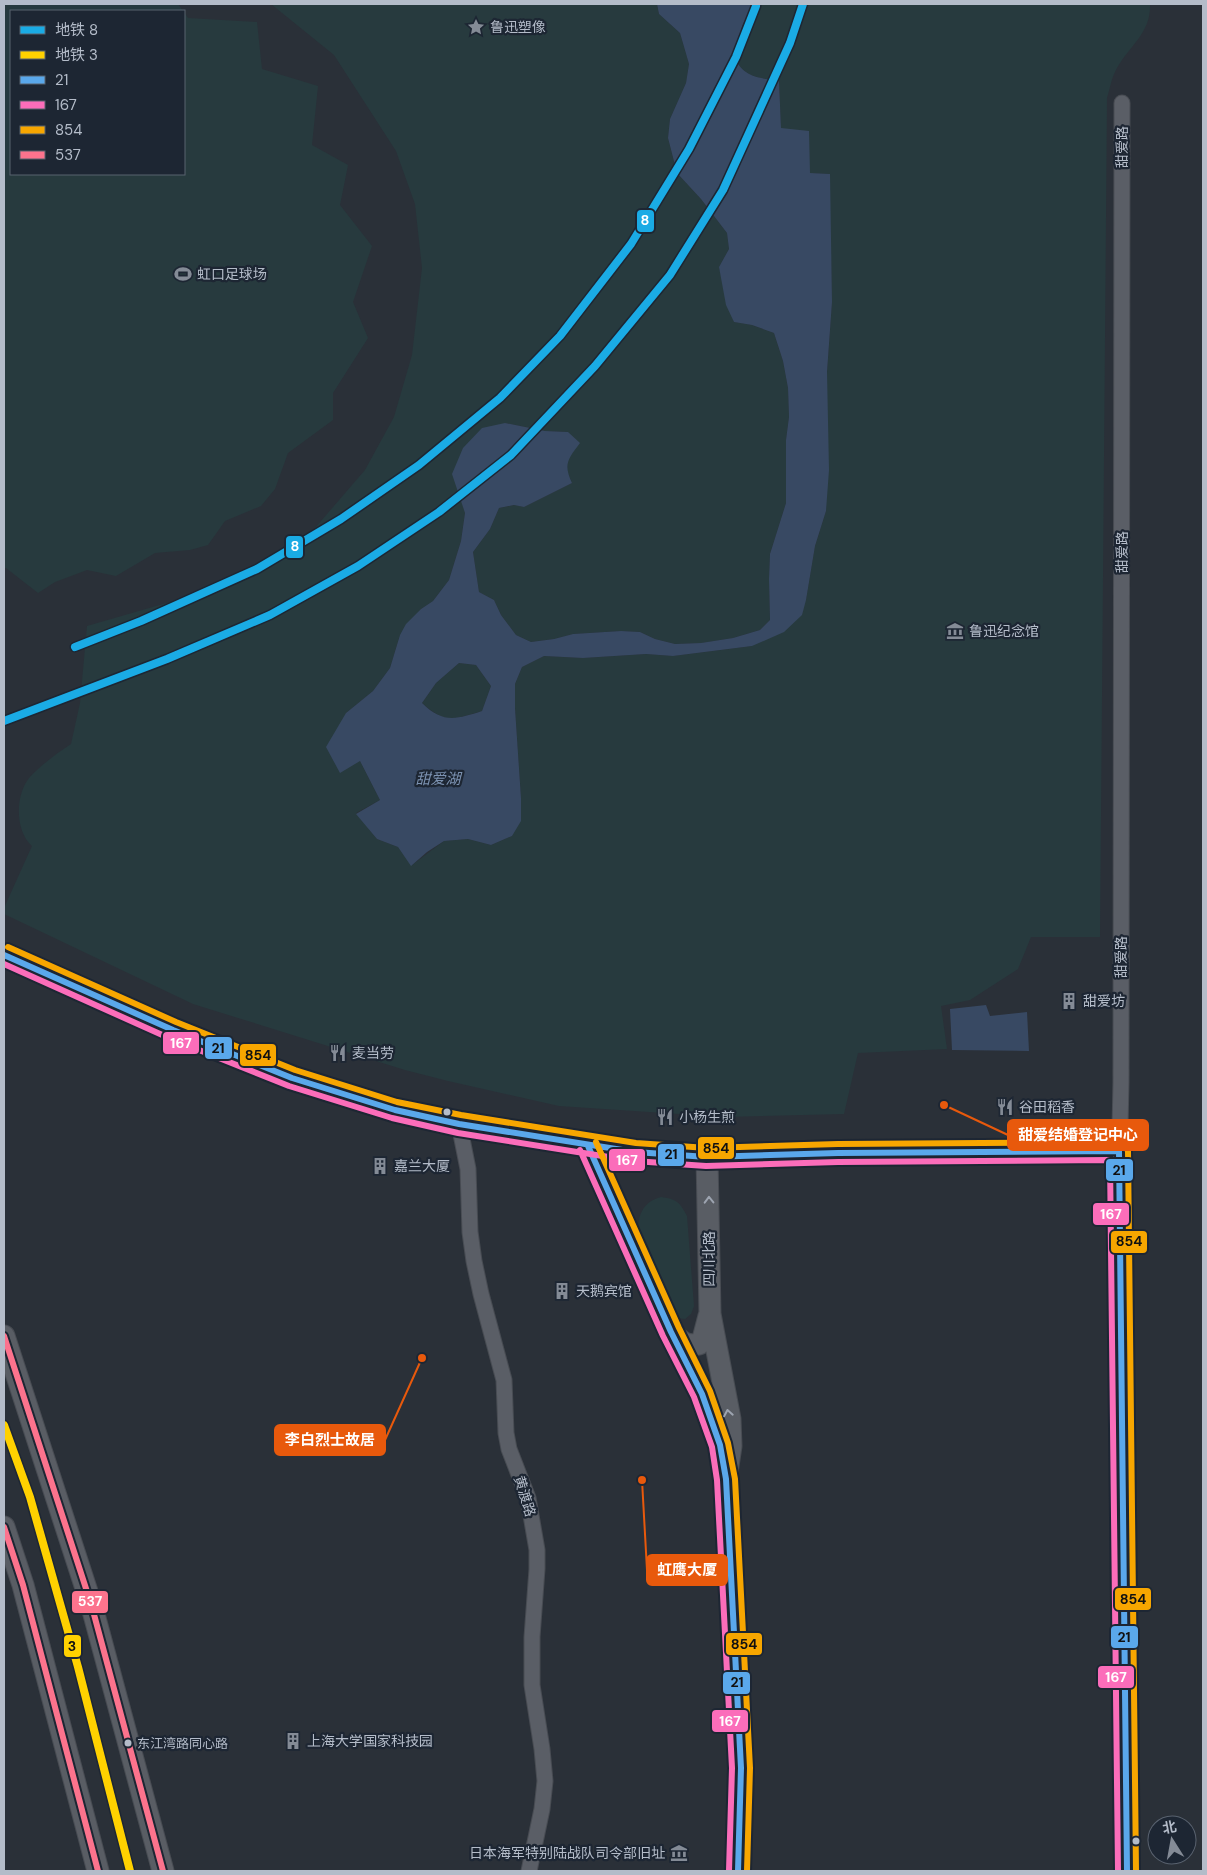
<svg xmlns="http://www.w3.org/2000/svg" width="1207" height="1875" font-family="'DM Sans','Noto Sans SC',sans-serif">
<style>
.green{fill:#273a3e}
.water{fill:#384963;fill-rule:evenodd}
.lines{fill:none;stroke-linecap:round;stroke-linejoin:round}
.minor-casing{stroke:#484c53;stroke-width:17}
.secondary-casing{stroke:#484c53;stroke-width:23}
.minor{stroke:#5a5e66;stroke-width:15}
.secondary{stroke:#595d64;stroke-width:21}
.bus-1-casing{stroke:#1d2633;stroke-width:10}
.bus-2-casing{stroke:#1d2633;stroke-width:10}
.bus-3-casing{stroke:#1d2633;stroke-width:10}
.bus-4-casing{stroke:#1d2633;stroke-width:10}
.bus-1{stroke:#5aa8eb;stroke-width:6}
.bus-2{stroke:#fb6dba;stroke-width:6}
.bus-3{stroke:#f7a600;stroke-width:6}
.bus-4{stroke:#fc738d;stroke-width:6}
.metro-1-casing{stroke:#1d2633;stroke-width:11}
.metro-2-casing{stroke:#1d2633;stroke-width:11}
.metro-1{stroke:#1aabe5;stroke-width:8}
.metro-2{stroke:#ffd100;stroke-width:8}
.oneway{stroke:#9da4b0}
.bus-dot{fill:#b4bcc9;stroke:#1d2633;stroke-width:2}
.labels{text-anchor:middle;stroke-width:4.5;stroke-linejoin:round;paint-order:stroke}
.bus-label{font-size:13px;fill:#b4bcc9;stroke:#1d2633;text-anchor:start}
.poi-label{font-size:14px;fill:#b4bcc9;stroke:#1d2633;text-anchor:start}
.street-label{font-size:14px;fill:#b4bcc9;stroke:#1d2633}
.water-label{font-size:15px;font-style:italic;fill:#7c92b1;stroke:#1d2633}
.leader{fill:none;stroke:#e8590c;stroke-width:2}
.callout-dot{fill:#e8590c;stroke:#1d2633;stroke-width:2}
.callout{fill:#e8590c;stroke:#e8590c;stroke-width:2}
.callout-label{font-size:15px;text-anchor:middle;font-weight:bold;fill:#fff}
.line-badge{stroke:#1d2633;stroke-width:2}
.badge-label{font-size:14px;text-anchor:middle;font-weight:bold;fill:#fff}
.pale-badge-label{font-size:14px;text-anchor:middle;font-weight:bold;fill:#111}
</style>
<rect width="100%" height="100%" fill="#2a3038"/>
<path class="green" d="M4,4H178L183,11H11V174H184V12L188,18L257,22L262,69L318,86L312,145L348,165L340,205L372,246L353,302L368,338L333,393V420L288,453L275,489L261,506L225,521L208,545L190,550L155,553L116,576L87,570L55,582L38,593L6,568H4Z
M271,4H657L659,14L680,33L689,64L686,83L670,119L668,138L677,173L701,199L727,233L729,249L719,267L734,322L752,325L774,333L783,361L788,388L789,417L786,440V503L770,554L769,579L770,620L760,630L733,638L702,643L675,644L655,639L640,632L621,631L573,634L554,639L531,642L516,635L501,615L494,600L479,592L473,552L490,529L499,508L515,505L524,507L572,483L567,472L568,432L545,431L505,423L460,495L465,513L461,541L449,580L433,601L421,609L400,635L390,668L373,691L346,713L360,761L380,800L356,813L377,839L398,847L412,865L444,841L468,839L491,845L512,836L521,798L515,708V684L522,667L544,656L583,658L646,654L673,656L752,646L806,600L815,546L826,511L827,372L832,302L829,174L810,173L781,128L779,81C756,77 744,78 733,55L743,24L754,4H1150C1151,33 1130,45 1117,68C1112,76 1110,88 1107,98L1100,937H1031L1018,969L970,1000L941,1006L947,1049L858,1053L844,1114L724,1117L559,1106L448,1081L405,1070L193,1004L4,914V908L32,846C15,831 15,796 29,778C41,765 56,754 71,744L80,703L87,626L239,582L315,528L365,470L394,417L412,355L422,268L415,204L396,151L334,55Z
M459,663L476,665L491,686L482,711C453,719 447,725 422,703L436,683Z
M661,1197C676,1199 680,1202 687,1216L694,1306L691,1314L685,1319L678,1318L673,1313L638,1232C638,1214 643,1202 661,1197Z"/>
<path class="water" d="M657,4H754L743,24L733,55C744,78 756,77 779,81L781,128L809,131L810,173L830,174L832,302L827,372L829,470L826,511L815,546L806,600L802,615L784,632L752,646L673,656L646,654L583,658L544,656L522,667L515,684V708L521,798V821L512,836L491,845L468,839L444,841L427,852L411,866L398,847L377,839L356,814L380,800L360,761L340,773L326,747L346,713L373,691L390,668L400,635L406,624L421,609L433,601L449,580L461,541L465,513L452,474L463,448L482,428L505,423L545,431L568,432L580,443C568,459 563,464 572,483L524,507L514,505L499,508L490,529L473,552L479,592L494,600L501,615L516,635L531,642L554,639L573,634L621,631L640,632L655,639L675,644L701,643L733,638L760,630L770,620L769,579L770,554L786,503V440L789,417L788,388L783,361L774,333L752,325L734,322L726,305L719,267L729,249L727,233L701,199L677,173L668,138L670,119L686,83L689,64L680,33L659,14ZM459,663L476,665L491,686L482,711C457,719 443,724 422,703L436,683Z
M986,1005L990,1016L1027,1012L1029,1051L952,1050L950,1009Z"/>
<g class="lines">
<g class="minor-casing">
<path id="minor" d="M1122,103L1121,1082L1118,1217L1127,1871
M459,1124L468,1169L470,1232L474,1261L481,1294L504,1380L506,1433L509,1449L528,1498L537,1550V1569L532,1637V1685L542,1749L545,1781L542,1809L529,1871
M707,1157L838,1153L1119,1151"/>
</g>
<g class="secondary-casing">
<path id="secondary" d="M4,955L173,1030L292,1078L395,1110L459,1124L588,1146L635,1152L707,1157L710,1314L730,1419L731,1446L726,1479
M588,1146L671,1332L702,1394L720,1445L726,1479L741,1768L738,1871
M671,1332C681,1341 685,1347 699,1344L703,1339L709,1316
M4,1336L92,1607L163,1871
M4,1527L23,1585L98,1871"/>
</g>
<use href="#minor" class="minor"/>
<use href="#secondary" class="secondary"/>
<g class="bus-1-casing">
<path id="bus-1" d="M4,955L173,1030L292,1078L395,1110L459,1124L635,1152L707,1157L838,1153L1119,1151L1127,1871
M588,1146L671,1332L702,1394L720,1445L726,1479L741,1768L738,1871"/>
</g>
<g class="bus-2-casing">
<path id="bus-2" d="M4,964L169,1038L289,1086L392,1118L458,1133L634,1161L706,1166L838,1162L1110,1160L1118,1871
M580,1150L663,1336L694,1397L712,1447L717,1480L732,1768L729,1871"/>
</g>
<g class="bus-3-casing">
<path id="bus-3" d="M8,947L176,1022L295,1070L397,1102L461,1115L636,1143L707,1148L838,1144L1119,1142L1124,1144L1128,1151L1136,1871
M596,1142L679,1328L710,1391L728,1443L735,1479L750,1768L747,1871"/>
</g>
<g class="bus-4-casing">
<path id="bus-4" d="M4,1336L92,1607L163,1871
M4,1527L23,1585L98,1871"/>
</g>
<use href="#bus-1" class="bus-1"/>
<use href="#bus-2" class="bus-2"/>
<use href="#bus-3" class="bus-3"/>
<use href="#bus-4" class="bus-4"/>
<g class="metro-1-casing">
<path id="metro-1" d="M75,647L141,621L257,569L341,519L419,465L500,398L560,336L631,244L689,149L736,57L756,6
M4,721L167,659L270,615L358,566L439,512L511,455L595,366L670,275L723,190L790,43L803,4"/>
</g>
<g class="metro-2-casing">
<path id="metro-2" d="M4,1425L30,1497L78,1667L130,1871"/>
</g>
<use href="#metro-1" class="metro-1"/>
<use href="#metro-2" class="metro-2"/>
</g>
<defs><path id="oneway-chevron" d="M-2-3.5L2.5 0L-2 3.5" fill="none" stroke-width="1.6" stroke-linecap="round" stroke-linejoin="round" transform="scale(1.25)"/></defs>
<g class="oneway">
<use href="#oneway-chevron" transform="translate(709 1200) rotate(-91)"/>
<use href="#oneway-chevron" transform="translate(728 1413) rotate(-100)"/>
</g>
<defs>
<g id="sight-bare" transform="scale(1.35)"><path d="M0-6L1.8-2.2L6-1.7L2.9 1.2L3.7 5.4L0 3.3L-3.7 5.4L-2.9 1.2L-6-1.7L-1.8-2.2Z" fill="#848b96" stroke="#1d2633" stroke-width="2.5" paint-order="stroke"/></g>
<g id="stadium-bare" transform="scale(1.35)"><path d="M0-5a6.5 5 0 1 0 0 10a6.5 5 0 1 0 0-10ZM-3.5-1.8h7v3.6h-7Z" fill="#848b96" stroke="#1d2633" stroke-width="2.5" paint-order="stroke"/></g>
<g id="museum-bare" transform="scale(1.35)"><path d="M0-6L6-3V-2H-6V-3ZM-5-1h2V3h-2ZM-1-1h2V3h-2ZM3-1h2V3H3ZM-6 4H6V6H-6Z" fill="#848b96" stroke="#1d2633" stroke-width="2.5" paint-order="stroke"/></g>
<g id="building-bare" transform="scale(1.35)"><path d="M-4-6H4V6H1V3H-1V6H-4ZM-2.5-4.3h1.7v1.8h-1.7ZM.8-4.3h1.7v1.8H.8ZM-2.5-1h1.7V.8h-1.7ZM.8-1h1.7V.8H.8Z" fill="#848b96" stroke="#1d2633" stroke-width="2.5" paint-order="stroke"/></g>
<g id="restaurant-bare" transform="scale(1.35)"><path d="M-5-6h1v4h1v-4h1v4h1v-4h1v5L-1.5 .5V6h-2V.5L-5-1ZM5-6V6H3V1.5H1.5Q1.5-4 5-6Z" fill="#848b96" stroke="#1d2633" stroke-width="2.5" paint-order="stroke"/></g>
</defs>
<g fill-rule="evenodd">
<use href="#sight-bare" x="476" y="27"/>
<use href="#stadium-bare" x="183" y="274"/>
<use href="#museum-bare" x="955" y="631"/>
<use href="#building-bare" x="1069" y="1001"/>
<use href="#restaurant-bare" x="338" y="1053"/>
<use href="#restaurant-bare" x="1005" y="1107"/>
<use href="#restaurant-bare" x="665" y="1117"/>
<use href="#building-bare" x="380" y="1166"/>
<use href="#building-bare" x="562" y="1291"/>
<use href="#building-bare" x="293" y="1741"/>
<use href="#museum-bare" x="679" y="1853"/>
</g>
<g class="bus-dot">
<circle cx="447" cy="1112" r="4.5"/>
<circle cx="128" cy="1743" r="4.5"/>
<circle cx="1136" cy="1841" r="4.5"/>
</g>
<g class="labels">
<g class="bus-label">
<text x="137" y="1748">东江湾路同心路</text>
</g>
<g class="poi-label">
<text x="490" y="32">鲁迅塑像</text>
<text x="197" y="279">虹口足球场</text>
<text x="969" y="636">鲁迅纪念馆</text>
<text x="1083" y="1006">甜爱坊</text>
<text x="352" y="1058">麦当劳</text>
<text x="1019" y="1112">谷田稻香</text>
<text x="679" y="1122">小杨生煎</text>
<text x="394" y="1171">嘉兰大厦</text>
<text x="576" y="1296">天鹅宾馆</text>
<text x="307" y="1746">上海大学国家科技园</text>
<text x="665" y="1858" text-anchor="end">日本海军特别陆战队司令部旧址</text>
</g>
<g class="street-label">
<text transform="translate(1122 147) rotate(-90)" y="5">甜爱路</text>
<text transform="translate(1122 552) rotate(-90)" y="5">甜爱路</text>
<text transform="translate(1121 957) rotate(-90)" y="5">甜爱路</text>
<text transform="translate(709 1259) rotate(-90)" y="5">四川北路</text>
<text transform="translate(525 1496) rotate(73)" y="5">黄渡路</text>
</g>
<g class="water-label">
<text x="438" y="784">甜爱湖</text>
</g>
</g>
<path class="leader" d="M944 1105L1008 1135M422 1358L385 1440M642 1480L647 1570"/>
<g class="callout-dot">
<circle cx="944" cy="1105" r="5"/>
<circle cx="422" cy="1358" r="5"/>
<circle cx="642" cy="1480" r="5"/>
</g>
<g class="callout">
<rect x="1008" y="1120" width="140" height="30" rx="5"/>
<rect x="275" y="1425" width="110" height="30" rx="5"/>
<rect x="647" y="1555" width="80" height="30" rx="5"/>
</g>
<g class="callout-label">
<text x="1078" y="1140">甜爱结婚登记中心</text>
<text x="330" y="1445">李白烈士故居</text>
<text x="687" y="1575">虹鹰大厦</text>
</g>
<g class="line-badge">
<rect x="636" y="209" width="19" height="24" rx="5" fill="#1aabe5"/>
<rect x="285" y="535" width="19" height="24" rx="5" fill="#1aabe5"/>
<rect x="162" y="1031" width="38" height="24" rx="5" fill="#fb6dba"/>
<rect x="204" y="1036" width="29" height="24" rx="5" fill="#5aa8eb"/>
<rect x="239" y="1043" width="38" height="24" rx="5" fill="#f7a600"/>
<rect x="697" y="1136" width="38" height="24" rx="5" fill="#f7a600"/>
<rect x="657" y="1143" width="28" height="24" rx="5" fill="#5aa8eb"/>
<rect x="608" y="1148" width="38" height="24" rx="5" fill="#fb6dba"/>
<rect x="1105" y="1158" width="29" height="24" rx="5" fill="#5aa8eb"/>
<rect x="1092" y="1202" width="38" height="24" rx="5" fill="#fb6dba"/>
<rect x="1110" y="1230" width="38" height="24" rx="5" fill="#f7a600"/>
<rect x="1114" y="1587" width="38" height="24" rx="5" fill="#f7a600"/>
<rect x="71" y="1590" width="38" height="24" rx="5" fill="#fc738d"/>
<rect x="1110" y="1625" width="29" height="24" rx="5" fill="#5aa8eb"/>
<rect x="725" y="1632" width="38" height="24" rx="5" fill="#f7a600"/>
<rect x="63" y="1634" width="19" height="24" rx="5" fill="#ffd100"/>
<rect x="1097" y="1665" width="38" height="24" rx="5" fill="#fb6dba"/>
<rect x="722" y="1671" width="29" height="24" rx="5" fill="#5aa8eb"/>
<rect x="711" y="1709" width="38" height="24" rx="5" fill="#fb6dba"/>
</g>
<g class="badge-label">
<text x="645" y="225">8</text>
<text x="295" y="551">8</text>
<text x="181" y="1048">167</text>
<text x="627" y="1165">167</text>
<text x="1111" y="1219">167</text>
<text x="90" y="1606">537</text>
<text x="1116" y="1682">167</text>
<text x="730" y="1726">167</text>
</g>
<g class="pale-badge-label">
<text x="218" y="1053">21</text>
<text x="258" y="1060">854</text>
<text x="716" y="1153">854</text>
<text x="671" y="1159">21</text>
<text x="1119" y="1175">21</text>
<text x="1129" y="1246">854</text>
<text x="1133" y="1604">854</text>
<text x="1124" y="1642">21</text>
<text x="744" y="1649">854</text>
<text x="72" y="1651">3</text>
<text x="737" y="1687">21</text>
</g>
<rect width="1207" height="1875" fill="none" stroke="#b4bcc9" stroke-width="10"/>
<rect x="10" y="10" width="175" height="165" fill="#1d2633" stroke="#59626f"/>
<rect x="20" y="26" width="25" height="8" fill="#1aabe5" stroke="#59626f"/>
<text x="55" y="35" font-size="15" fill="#b4bcc9">地铁 8</text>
<rect x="20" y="51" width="25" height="8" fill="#ffd100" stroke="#59626f"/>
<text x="55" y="60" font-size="15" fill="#b4bcc9">地铁 3</text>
<rect x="20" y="76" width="25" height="8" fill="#5aa8eb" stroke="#59626f"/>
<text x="55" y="85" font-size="15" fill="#b4bcc9">21</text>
<rect x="20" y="101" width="25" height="8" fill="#fb6dba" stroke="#59626f"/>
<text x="55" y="110" font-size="15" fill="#b4bcc9">167</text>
<rect x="20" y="126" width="25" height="8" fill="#f7a600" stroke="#59626f"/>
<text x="55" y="135" font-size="15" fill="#b4bcc9">854</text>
<rect x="20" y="151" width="25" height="8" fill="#fc738d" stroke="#59626f"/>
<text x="55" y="160" font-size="15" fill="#b4bcc9">537</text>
<g transform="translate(1172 1840) rotate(349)"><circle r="24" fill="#1d2633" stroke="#59626f"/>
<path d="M0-4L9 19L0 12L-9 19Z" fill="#848b96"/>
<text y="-8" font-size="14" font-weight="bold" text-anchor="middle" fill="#b4bcc9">北</text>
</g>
</svg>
